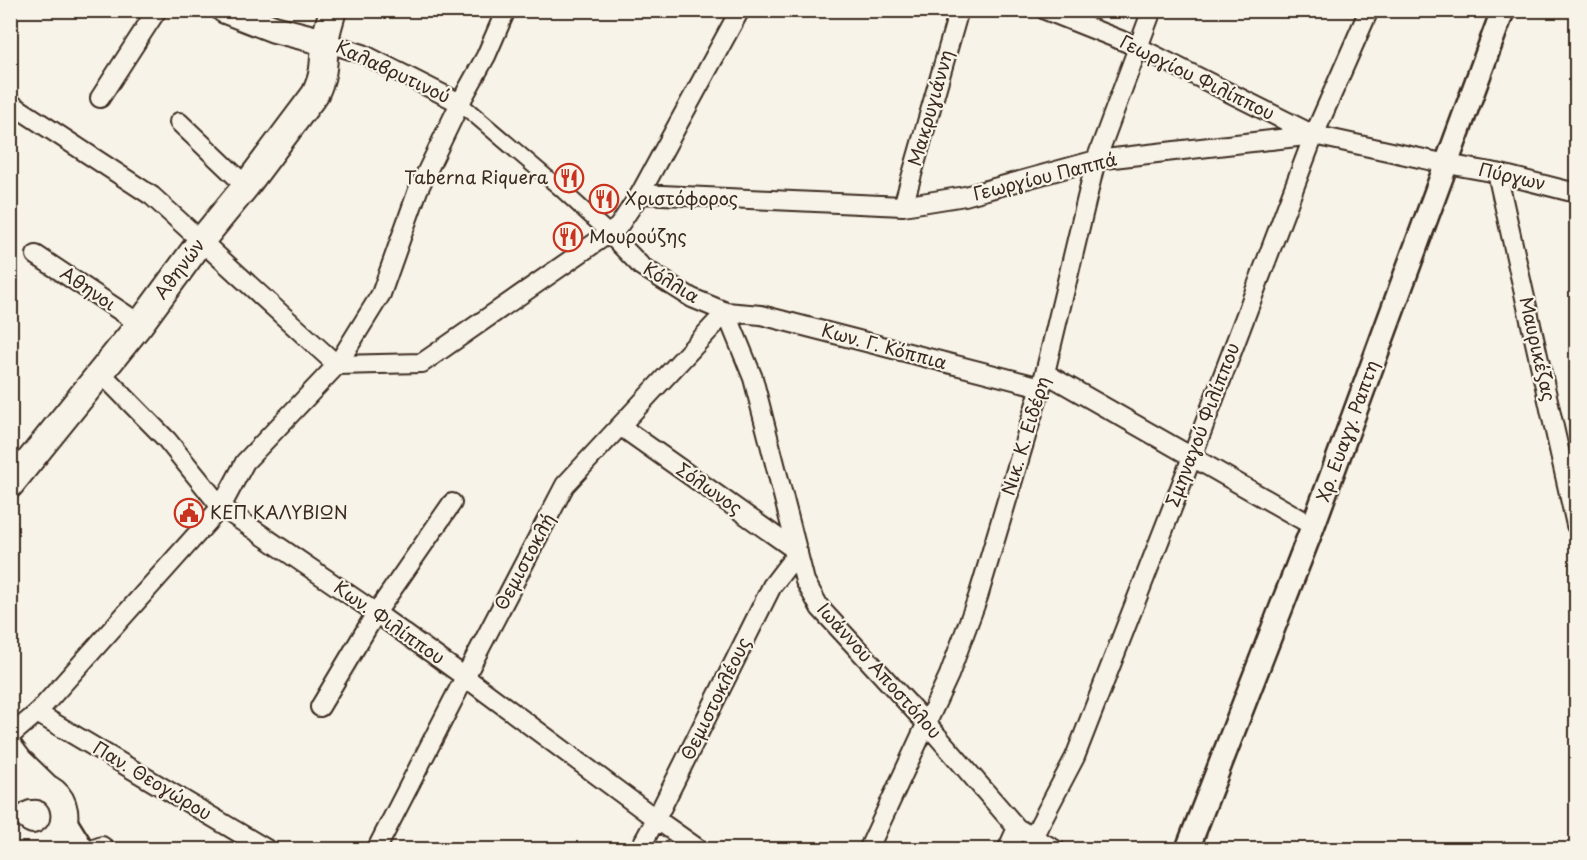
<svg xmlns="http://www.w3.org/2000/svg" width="1587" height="860" font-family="'Playpen Sans',sans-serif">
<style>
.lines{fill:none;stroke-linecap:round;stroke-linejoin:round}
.pedestrian-casing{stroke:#3b2a1e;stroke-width:18}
.minor-casing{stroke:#3b2a1e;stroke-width:22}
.tertiary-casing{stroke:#3b2a1e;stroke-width:27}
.secondary-casing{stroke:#3b2a1e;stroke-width:30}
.pedestrian{stroke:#f7f3e8;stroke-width:14}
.minor{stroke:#f7f3e8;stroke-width:18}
.tertiary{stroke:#f7f3e8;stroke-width:22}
.secondary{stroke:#f7f3e8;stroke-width:26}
.labels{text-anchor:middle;stroke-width:4.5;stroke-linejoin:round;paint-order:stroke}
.street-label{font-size:18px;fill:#3b2a1e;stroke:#f7f3e8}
.poi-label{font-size:18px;fill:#3b2a1e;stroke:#f7f3e8;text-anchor:start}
</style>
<rect width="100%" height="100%" fill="#f7f3e8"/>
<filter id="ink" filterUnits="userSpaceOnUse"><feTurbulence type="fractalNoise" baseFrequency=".0167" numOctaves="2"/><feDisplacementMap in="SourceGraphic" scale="12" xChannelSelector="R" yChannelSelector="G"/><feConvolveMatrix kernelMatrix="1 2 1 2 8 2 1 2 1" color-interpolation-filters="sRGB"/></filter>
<g filter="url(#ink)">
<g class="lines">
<g class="pedestrian-casing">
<path id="pedestrian" d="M460,103L562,190L609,233"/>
</g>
<g class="minor-casing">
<path id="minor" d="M1045,10L1138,47L1314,135
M325,42L363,54L460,103
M100,98L157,10
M10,103L152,196L337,365
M179,122L246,186
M1497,173L1576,525
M640,194L903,206L965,196L1096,160L1314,135L1447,164L1497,173L1576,193
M903,206L959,10
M609,233L641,266L692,298L726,312L761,315L1041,387
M36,255L140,324
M726,312L753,378L805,581L820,608L926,723L1017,828L1056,850
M337,365L422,363L618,227L640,194L740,10
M101,373L167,440L221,507L376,613L465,677L656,819L700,850
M1045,373L1313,526
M620,426L798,552L772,586L656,819L639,850
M320,707L376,613L452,503
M37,713L268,850
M10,736L37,713L221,507L245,462L337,365L381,294L418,190L460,103L486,56L506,10
M1033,837L1075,757L1192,457L1314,135L1369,10
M91,850L102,846L107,850
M376,850L465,677L565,485L726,312
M868,850L949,675L978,597L1045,373L1096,160L1152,10
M1007,850L1017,828"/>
</g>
<g class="tertiary-casing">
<path id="tertiary" d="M65,821L83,850
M1187,850L1313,526L1503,10"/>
</g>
<g class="secondary-casing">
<path id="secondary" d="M225,10L274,29L325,42
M10,485L140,324L201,241L246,186L315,94C325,73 323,65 325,43C326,32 330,21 333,10
M10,749L19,761L48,789
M10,795C16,789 23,786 31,786C69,782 78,836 40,847C30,850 18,846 10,838"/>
</g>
<use href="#pedestrian" class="pedestrian"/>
<use href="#minor" class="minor"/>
<use href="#tertiary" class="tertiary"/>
<use href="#secondary" class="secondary"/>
</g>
</g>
<defs>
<g id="restaurant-ring" transform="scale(1.5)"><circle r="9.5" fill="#f7f3e8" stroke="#c8321e" stroke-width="1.5"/><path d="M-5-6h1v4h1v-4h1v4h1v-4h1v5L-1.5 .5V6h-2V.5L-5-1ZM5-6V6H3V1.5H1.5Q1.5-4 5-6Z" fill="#c8321e"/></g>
<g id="civic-ring" transform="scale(1.5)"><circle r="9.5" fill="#f7f3e8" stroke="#c8321e" stroke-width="1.5"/><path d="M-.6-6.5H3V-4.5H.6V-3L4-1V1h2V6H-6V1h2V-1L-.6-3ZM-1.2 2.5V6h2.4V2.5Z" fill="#c8321e"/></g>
</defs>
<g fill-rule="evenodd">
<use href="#restaurant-ring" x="569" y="178"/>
<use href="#restaurant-ring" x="604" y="199"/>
<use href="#restaurant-ring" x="568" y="237"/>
<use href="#civic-ring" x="189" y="513"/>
</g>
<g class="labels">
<g class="street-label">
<text transform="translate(393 72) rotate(25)" y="6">Καλαβρυτινού</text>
<text transform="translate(1197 78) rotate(26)" y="6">Γεωργίου Φιλίππου</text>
<text transform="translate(931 108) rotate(-74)" y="6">Μακρυγιάννη</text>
<text transform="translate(1045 177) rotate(-14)" y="6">Γεωργίου Παππά</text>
<text transform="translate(1512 177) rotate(13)" y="6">Πύργων</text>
<text transform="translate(180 269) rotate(-53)" y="6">Αθηνών</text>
<text transform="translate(671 283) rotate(31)" y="6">Κόλλια</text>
<text transform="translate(88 289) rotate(34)" y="6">Αθηνοι</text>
<text transform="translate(884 347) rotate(15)" y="6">Κων. Γ. Κόππια</text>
<text transform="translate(1537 349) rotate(77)" y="6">Μαυρικέζας</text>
<text transform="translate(1203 425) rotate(-69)" y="6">Σμηναγού Φιλίππου</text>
<text transform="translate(1348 431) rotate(-70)" y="6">Χρ. Ευαγγ. Ραπτη</text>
<text transform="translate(1026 436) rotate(-73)" y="6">Νικ. Κ. Ειδέρη</text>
<text transform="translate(709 489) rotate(35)" y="6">Σόλωνος</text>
<text transform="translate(525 562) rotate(-62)" y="6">Θεμιστοκλή</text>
<text transform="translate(389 623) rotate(35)" y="6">Κων. Φιλίππου</text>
<text transform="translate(879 671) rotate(48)" y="6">Ιωάννου Αποστόλου</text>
<text transform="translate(716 699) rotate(-64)" y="6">Θεμιστοκλέους</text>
<text transform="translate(152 781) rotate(31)" y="6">Παν. Θεογώρου</text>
</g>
<g class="poi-label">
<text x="548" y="184" text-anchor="end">Taberna Riquera</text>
<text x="625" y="205">Χριστόφορος</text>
<text x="589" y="243">Μουρούζης</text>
<text x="210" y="519">ΚΕΠ ΚΑΛΥΒΙΩΝ</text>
</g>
</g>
<rect width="1587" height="860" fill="none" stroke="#f7f3e8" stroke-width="36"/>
<rect x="18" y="18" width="1551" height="824" fill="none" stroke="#3b2a1e" stroke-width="2" filter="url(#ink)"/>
</svg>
